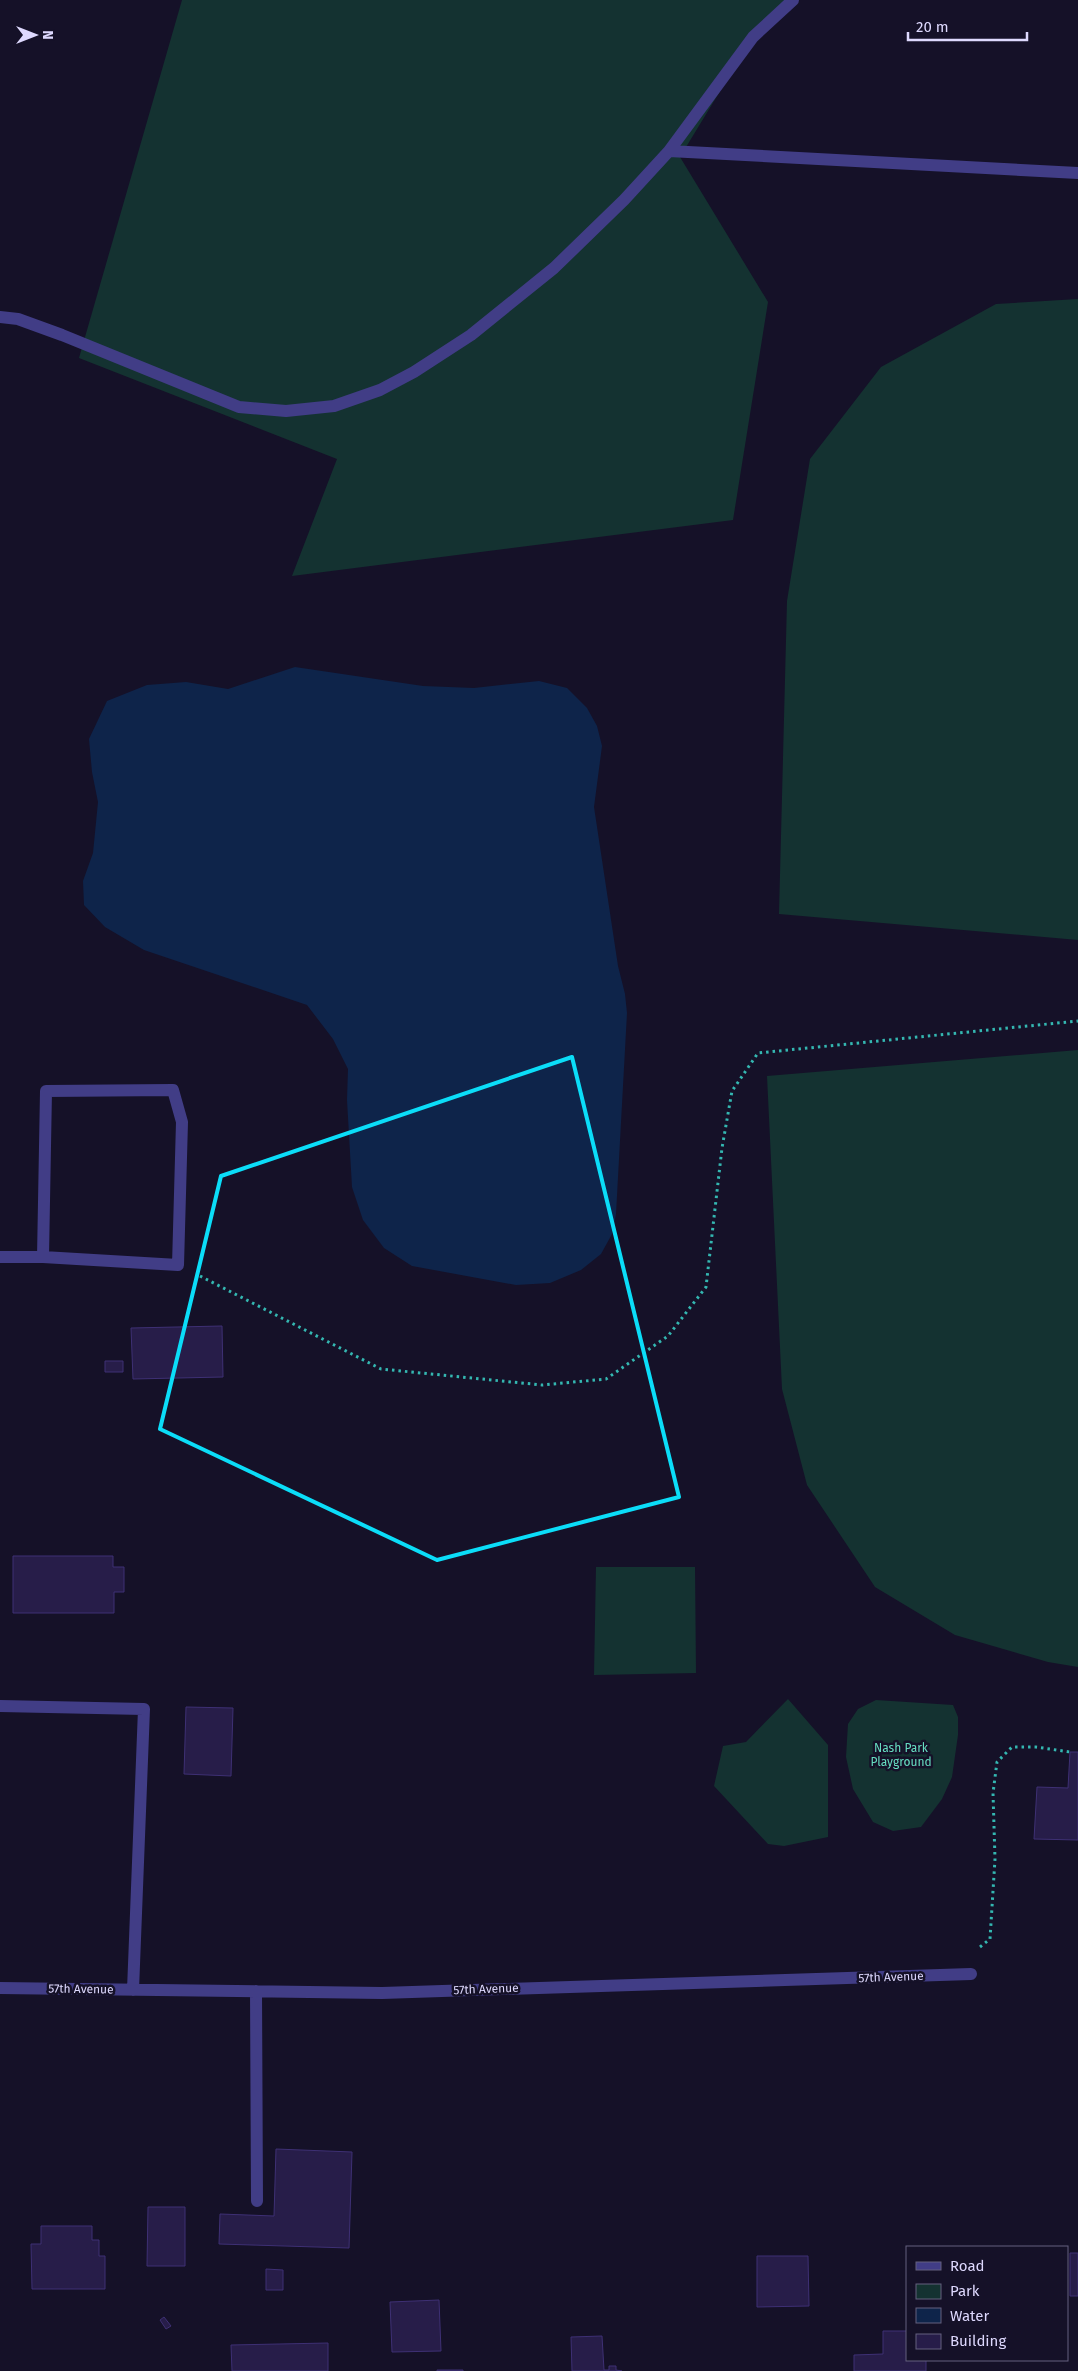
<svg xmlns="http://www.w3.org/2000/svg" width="1078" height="2371" font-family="'Fira Sans',sans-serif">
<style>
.green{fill:#143231}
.water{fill:#0e244a}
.building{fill:#271d49;stroke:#3e3074}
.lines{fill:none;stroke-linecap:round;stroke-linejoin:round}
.path{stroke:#34b7b1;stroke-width:3;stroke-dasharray:2.5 4;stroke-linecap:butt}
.minor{stroke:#413d86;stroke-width:12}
.marked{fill:none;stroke:#0bddf8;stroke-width:4;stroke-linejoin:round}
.labels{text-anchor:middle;stroke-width:5;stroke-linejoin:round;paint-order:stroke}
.park-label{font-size:12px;fill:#66ddc1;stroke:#151128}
.street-label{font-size:12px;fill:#ded9fe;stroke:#151128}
</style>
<rect width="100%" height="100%" fill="#151128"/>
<path class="green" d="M182,0H793L753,37L680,157L768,302L733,520L292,576L337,459L79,358Z
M1078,299V940L779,914L787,601L810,459L881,367L996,304Z
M1078,1050V1667L1048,1662L955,1635L875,1587L807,1485L782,1389L767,1076Z
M596,1567H695L696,1673L594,1675Z
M788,1699L828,1745V1837L784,1846L768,1844L714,1786L723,1746L746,1742Z
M876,1700L953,1705L958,1717V1735L952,1777L942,1799L921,1827L893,1831L873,1822L853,1789L846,1757L848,1724L858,1709Z"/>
<path class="water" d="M295,667L423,686L474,688L539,681L567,688L587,708L597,726L602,746L594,807L618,966L625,994L627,1013L616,1214L612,1234L601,1254L581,1270L550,1283L516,1285L412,1266L384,1248L363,1220L352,1187L347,1100L348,1069L333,1039L307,1005L144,950L105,927L84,905L83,881L93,853L98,802L92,772L89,739L107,701L147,685L186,682L228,689Z"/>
<path class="building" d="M222,1326L223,1377L133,1379L131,1328Z
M105,1361H123V1372H105Z
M13,1556H113V1567H124V1592H114V1613H13Z
M186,1707L233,1708L231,1776L184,1774Z
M1070,1752H1078V1840L1034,1839L1037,1787L1068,1788Z
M276,2149L352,2152L349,2248L219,2244L220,2214L274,2216Z
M148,2207H185V2266H147Z
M41,2226H92V2240H99V2256H105V2289H32L31,2244H41Z
M1070,2253H1078V2296H1070Z
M757,2256H808L809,2306L757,2307Z
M266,2269L283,2270V2290H266Z
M439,2300L441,2351L392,2352L390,2302Z
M164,2317L171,2326L166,2329L160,2320Z
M883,2331H907V2360H926V2371H854V2355L883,2354Z
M602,2336L604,2370H609V2366H616V2370L622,2371H572L571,2337Z
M328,2343V2371H232L231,2345Z
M437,2370H463V2371H437Z"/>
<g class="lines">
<path class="path" d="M200,1276L381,1369L542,1385L606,1379L668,1336L706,1287L722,1148L732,1091L758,1053L1078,1021
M980,1947L990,1939L995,1859L993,1793L997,1762L1012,1747H1036L1070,1752"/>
<path class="minor" d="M669,151L1078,173
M0,317L18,319L62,335L239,407L286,411L334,406L380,390L414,372L471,335L554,268L624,200L669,151L753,37L793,0
M0,1257H43L178,1265L182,1122L173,1090L46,1091L43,1257
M0,1706L144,1709L133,1990
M0,1988L382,1993L971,1974
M256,1991L257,2201"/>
</g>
<path class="marked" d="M572,1057L679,1497L437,1560L160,1429L221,1176Z"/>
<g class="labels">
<g class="park-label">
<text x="901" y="1752">Nash Park<tspan x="901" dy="14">Playground</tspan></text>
</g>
<g class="street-label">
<text transform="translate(891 1977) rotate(-2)" y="4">57th Avenue</text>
<text transform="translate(81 1989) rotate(1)" y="4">57th Avenue</text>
<text transform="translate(486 1989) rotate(-2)" y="4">57th Avenue</text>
</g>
</g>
<rect x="906" y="2246" width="162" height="115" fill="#151128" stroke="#65617e"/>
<rect x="916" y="2262" width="25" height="8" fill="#413d86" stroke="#65617e"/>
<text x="950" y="2271" font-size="15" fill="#ded9fe">Road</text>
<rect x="916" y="2284" width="25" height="15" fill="#143231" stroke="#65617e"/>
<text x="950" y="2296" font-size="15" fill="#ded9fe">Park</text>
<rect x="916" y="2308" width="25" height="15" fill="#0e244a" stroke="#65617e"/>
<text x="950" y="2321" font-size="15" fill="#ded9fe">Water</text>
<rect x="916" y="2334" width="25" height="15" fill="#271d49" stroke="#65617e"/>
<text x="950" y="2346" font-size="15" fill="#ded9fe">Building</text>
<g transform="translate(35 35) rotate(90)" stroke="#151128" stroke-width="4" paint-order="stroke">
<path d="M0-4L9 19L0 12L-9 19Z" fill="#ded9fe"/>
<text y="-8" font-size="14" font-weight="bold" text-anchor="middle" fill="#ded9fe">N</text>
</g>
<path d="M908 32v8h119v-8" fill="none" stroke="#ded9fe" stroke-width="2.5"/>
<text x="916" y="32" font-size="15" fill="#ded9fe" stroke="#151128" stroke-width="4" paint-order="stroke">20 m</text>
</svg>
